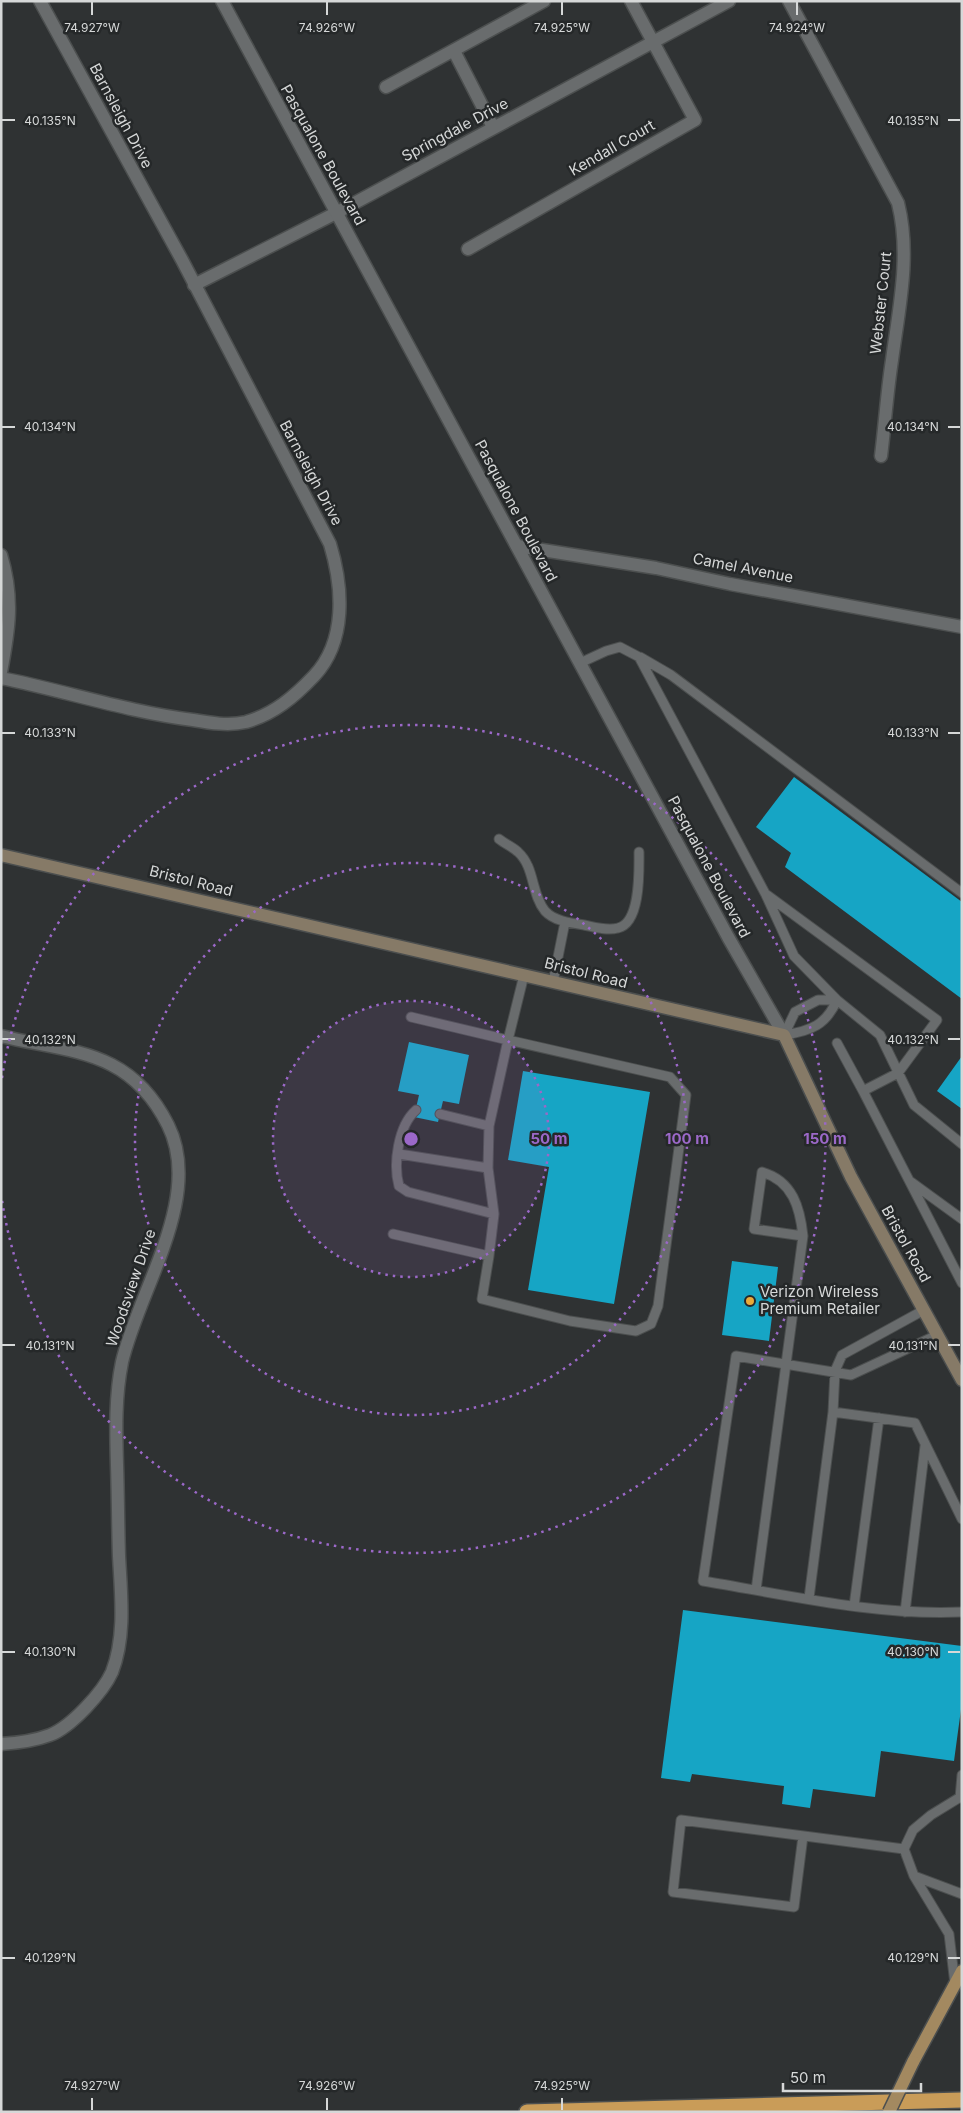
<svg xmlns="http://www.w3.org/2000/svg" width="963" height="2113" font-family="Inter,sans-serif">
<style>
.building{fill:#16a5c5}
.lines{fill:none;stroke-linecap:round;stroke-linejoin:round}
.service-casing{stroke:#4c4f4f;stroke-width:11}
.minor-casing{stroke:#4c4f4f;stroke-width:15}
.tertiary-casing{stroke:#4c4f4f;stroke-width:15}
.secondary-casing{stroke:#4c4f4f;stroke-width:15}
.primary-casing{stroke:#4c4f4f;stroke-width:15}
.motorway-casing{stroke:#4c4f4f;stroke-width:18}
.service{stroke:#696c6d;stroke-width:9}
.minor{stroke:#696c6d;stroke-width:12}
.tertiary{stroke:#696c6d;stroke-width:12}
.secondary{stroke:#867a67;stroke-width:12}
.primary{stroke:#a38960;stroke-width:12}
.motorway{stroke:#c99c58;stroke-width:15}
.primary-bridge-casing{stroke:#4c4f4f;stroke-width:15;stroke-linecap:butt}
.primary-bridge{stroke:#a38960;stroke-width:12}
.ticks{fill:none;stroke:#d6d8d8;stroke-width:2}
.ring{fill:none;stroke:#9b68c8;stroke-width:2.5;stroke-dasharray:2.5 5}
.poi-dot{fill:#eaaa39;stroke:#252829;stroke-width:2}
.labels{text-anchor:middle;stroke-width:5;stroke-linejoin:round;paint-order:stroke}
.street-label{font-size:15px;fill:#d6d8d8;stroke:#252829}
.poi-label{font-size:15px;fill:#d6d8d8;stroke:#252829;text-anchor:start}
.ticks-label{font-size:12px;text-anchor:middle;fill:#d6d8d8;stroke:#252829;stroke-width:5;stroke-linejoin:round;paint-order:stroke}
.centre{fill:#9b68c8;stroke:#252829;stroke-width:2.5}
.ring-label{font-size:15px;text-anchor:middle;font-weight:bold;fill:#9b68c8;stroke:#252829;stroke-width:5;stroke-linejoin:round;paint-order:stroke}
</style>
<rect width="100%" height="100%" fill="#2f3233"/>
<path class="building" d="M794,777L962,902V999L785,867L791,853L756,827Z
M409,1042L469,1055L459,1104L443,1101L438,1122L414,1117L419,1095L398,1091Z
M962,1056V1109L937,1091Z
M523,1071L650,1092L614,1304L528,1290L549,1167L508,1160Z
M732,1261L778,1267L769,1341L722,1335Z
M683,1610L962,1646V1702L954,1761L881,1751L875,1797L813,1789L810,1808L782,1804L784,1786L692,1774L690,1782L661,1778Z"/>
<g class="lines">
<g class="service-casing">
<path id="service" d="M640,657L671,675L962,893
M580,663L606,651L620,647L639,657L766,895L794,956L837,1000L880,1035L914,1105L962,1144
M499,839C505,844 513,847 518,852C535,867 531,894 545,911C554,921 570,923 584,925C594,927 607,931 618,928C641,923 639,870 639,852
M767,895L937,1020L898,1073L863,1091L837,1043
M553,982L565,922
M411,1017L508,1040L524,975
M784,1035L795,1012L818,1000H837
M784,1035C811,1031 826,1025 837,1000
M863,1091L962,1283
M416,1110C398,1126 393,1164 399,1186L408,1192L494,1214
M440,1114L489,1126
M399,1154L488,1168L494,1214L489,1256
M911,1182L962,1219
M393,1234L489,1256L482,1299L570,1321L636,1331L651,1324L658,1306L686,1095L670,1077L508,1040L489,1126L488,1168
M924,1310L842,1355L835,1371L833,1412L915,1423L962,1519
M937,1335L851,1375L736,1356L703,1581C788,1595 875,1616 962,1612
M756,1590L803,1236C800,1208 793,1181 762,1172L754,1229L803,1236
M809,1598L833,1412
M854,1606L879,1418
M905,1612L925,1446
M962,1796L931,1815L913,1830L904,1849L914,1876L962,1894
M960,1798L962,1775
M803,1836L794,1907L673,1892L681,1820L904,1849
M914,1876L949,1934L955,1984"/>
</g>
<g class="minor-casing">
<path id="minor" d="M789,1L898,203C911,255 899,308 892,360C887,392 885,424 881,456
M454,51L493,127
M386,87L544,1
M468,249L695,120L631,1
M194,285L336,213L729,1
M517,546L656,568L730,584L962,627
M1,555C14,598 9,630 1,672
M1,678C66,691 128,712 193,720C210,723 229,726 246,722C274,714 294,697 314,676C347,641 343,587 330,544L182,260L40,1
M1,1036C73,1053 130,1049 168,1125C204,1197 139,1289 122,1362C115,1396 116,1431 117,1465C118,1495 118,1526 119,1556C121,1594 126,1636 112,1672C103,1692 71,1727 50,1735C34,1741 18,1743 1,1744"/>
</g>
<g class="tertiary-casing">
<path id="tertiary" d="M222,1L728,937L784,1035"/>
</g>
<g class="secondary-casing">
<path id="secondary" d="M1,855L784,1035L851,1177L962,1380"/>
</g>
<g class="primary-casing">
<path id="primary" d="M913,2062L962,1971"/>
</g>
<g class="motorway-casing">
<path id="motorway" d="M527,2112L962,2100"/>
</g>
<use href="#service" class="service"/>
<use href="#minor" class="minor"/>
<use href="#tertiary" class="tertiary"/>
<use href="#secondary" class="secondary"/>
<use href="#primary" class="primary"/>
<use href="#motorway" class="motorway"/>
<g class="primary-bridge-casing">
<path id="primary-bridge" d="M889,2112L913,2062"/>
</g>
<use href="#primary-bridge" class="primary-bridge"/>
</g>
<path class="ticks" d="M92,2V15M327,2V15M562,2V15M797,2V15M2,120H15M948,120H960M2,427H15M948,427H960M2,733H15M948,733H960M2,1039H15M948,1039H960M2,1345H15M948,1345H960M2,1652H15M948,1652H960M2,1958H15M948,1958H960M92,2098V2110M327,2098V2110M562,2098V2110"/>
<circle cx="411" cy="1139" r="138" fill="#9b68c8" fill-opacity=".12"/>
<g class="ring">
<circle cx="411" cy="1139" r="138"/>
<circle cx="411" cy="1139" r="276"/>
<path d="M2 1078A414 414 0 1 1 2 1200"/>
</g>
<circle class="poi-dot" cx="750" cy="1301" r="5"/>
<g class="labels">
<g class="street-label">
<text transform="translate(121 116) rotate(62)" y="5">Barnsleigh Drive</text>
<text transform="translate(455 130) rotate(-28)" y="5">Springdale Drive</text>
<text transform="translate(612 148) rotate(-30)" y="5">Kendall Court</text>
<text transform="translate(323 155) rotate(61)" y="5">Pasqualone Boulevard</text>
<text transform="translate(881 303) rotate(-84)" y="5">Webster Court</text>
<text transform="translate(311 473) rotate(62)" y="5">Barnsleigh Drive</text>
<text transform="translate(516 511) rotate(62)" y="5">Pasqualone Boulevard</text>
<text transform="translate(743 568) rotate(11)" y="5">Camel Avenue</text>
<text transform="translate(709 867) rotate(62)" y="5">Pasqualone Boulevard</text>
<text transform="translate(191 881) rotate(14)" y="5">Bristol Road</text>
<text transform="translate(586 973) rotate(14)" y="5">Bristol Road</text>
<text transform="translate(906 1244) rotate(61)" y="5">Bristol Road</text>
<text transform="translate(131 1288) rotate(-71)" y="5">Woodsview Drive</text>
</g>
<g class="poi-label">
<text x="760" y="1297">Verizon Wireless<tspan x="760" dy="17">Premium Retailer</tspan></text>
</g>
</g>
<g class="ticks-label">
<text x="92" y="32">74.927°W</text>
<text x="327" y="32">74.926°W</text>
<text x="562" y="32">74.925°W</text>
<text x="797" y="32">74.924°W</text>
<text x="50" y="125">40.135°N</text>
<text x="913" y="125">40.135°N</text>
<text x="50" y="431">40.134°N</text>
<text x="913" y="431">40.134°N</text>
<text x="50" y="737">40.133°N</text>
<text x="913" y="737">40.133°N</text>
<text x="50" y="1044">40.132°N</text>
<text x="913" y="1044">40.132°N</text>
<text x="50" y="1350">40.131°N</text>
<text x="913" y="1350">40.131°N</text>
<text x="50" y="1656">40.130°N</text>
<text x="913" y="1656">40.130°N</text>
<text x="50" y="1962">40.129°N</text>
<text x="913" y="1962">40.129°N</text>
<text x="92" y="2090">74.927°W</text>
<text x="327" y="2090">74.926°W</text>
<text x="562" y="2090">74.925°W</text>
</g>
<circle cx="411" cy="1139" r="8" class="centre"/>
<g class="ring-label">
<text x="549" y="1144">50 m</text>
<text x="687" y="1144">100 m</text>
<text x="825" y="1144">150 m</text>
</g>
<rect width="963" height="2113" fill="none" stroke="#d6d8d8" stroke-width="5"/>
<path d="M783 2083v8h138v-8" fill="none" stroke="#d6d8d8" stroke-width="2.5"/>
<text x="790" y="2083" font-size="15" fill="#d6d8d8" stroke="#252829" stroke-width="4" paint-order="stroke">50 m</text>
</svg>
